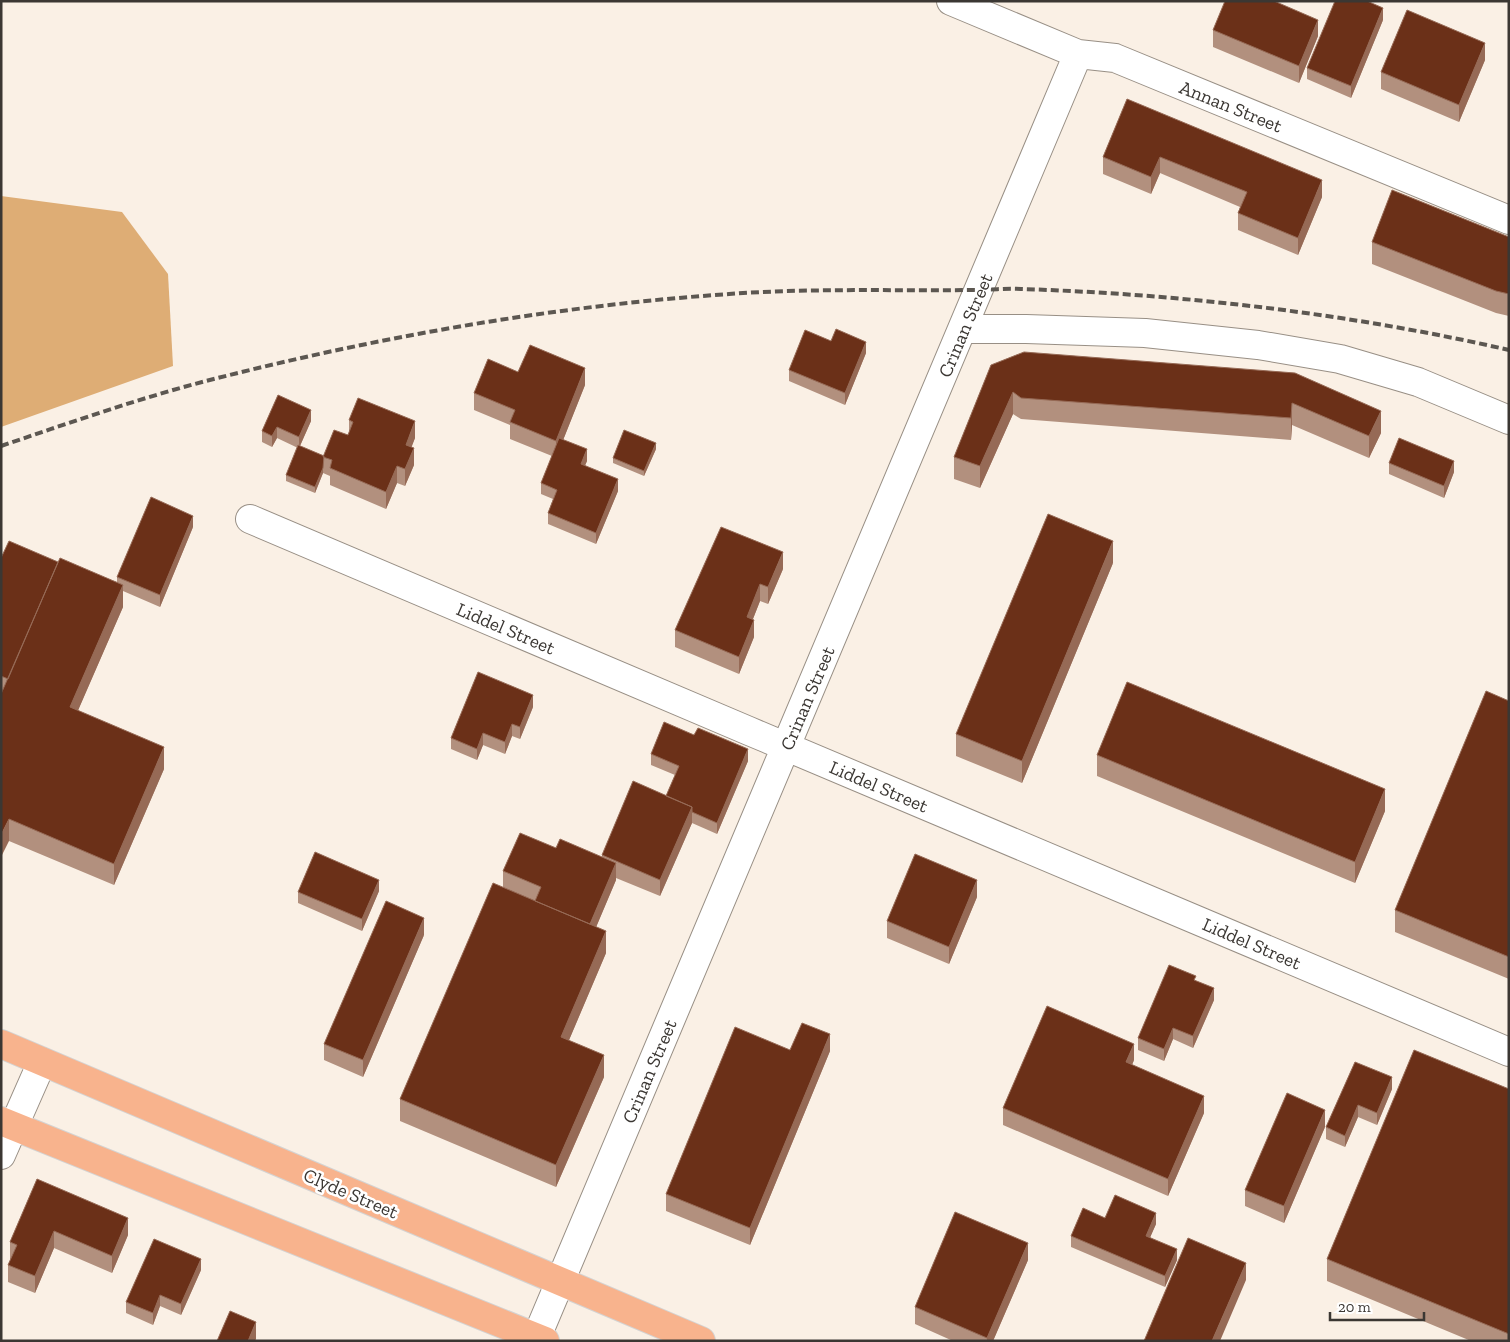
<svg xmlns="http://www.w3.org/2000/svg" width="1510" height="1342" font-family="'Zilla Slab',serif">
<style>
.forest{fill:#dead75}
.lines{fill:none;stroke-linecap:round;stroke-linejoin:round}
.street-casing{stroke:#988f85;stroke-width:30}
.highway-casing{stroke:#d4d3d2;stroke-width:30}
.street{stroke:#fff;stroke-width:28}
.highway{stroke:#f8b38d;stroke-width:28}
.rail{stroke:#5c5751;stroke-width:4;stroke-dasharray:8 4;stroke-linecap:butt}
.wall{fill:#b2907e}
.shaded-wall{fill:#966a56}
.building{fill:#6b3018;stroke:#966a56}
.labels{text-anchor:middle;stroke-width:5;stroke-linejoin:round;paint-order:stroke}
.street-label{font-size:19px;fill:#3b3733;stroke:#fff}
</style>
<rect width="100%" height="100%" fill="#faf0e5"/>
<path class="forest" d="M1,196L122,212L168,274L173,366L1,427Z"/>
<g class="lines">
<g class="street-casing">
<path id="street" d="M951,1L1078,54L1115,58L1509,220
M963,329H1026L1145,333L1258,345L1340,359L1418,382L1509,420
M250,519L749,731L1509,1052
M1,1155L42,1062
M535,1341L1078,54"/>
</g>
<g class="highway-casing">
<path id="highway" d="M1,1044L701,1341
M1,1121L545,1341"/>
</g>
<use href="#street" class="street"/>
<use href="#highway" class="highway"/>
<path class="rail" d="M1,446C69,423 137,399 206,381C377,337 553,306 729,294C811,288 893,291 975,290C990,290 1006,288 1021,289C1182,294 1352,314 1509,350"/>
</g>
<path class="wall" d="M1383,20L1351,98L1307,79V68Z
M1213,30L1318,36L1299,83L1213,47Z
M1485,60L1459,122L1381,89V72Z
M1127,99L1322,197L1298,255L1238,230V213L1240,207L1160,173L1151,194L1103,174V157Z
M1509,237V316L1496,313L1372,264V242Z
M831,341L866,353L845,405L789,381V370Z
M991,365L1295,373L1381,433L1369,458L1292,425L1291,440L1021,419L1013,414L980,488L954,479V457Z
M585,385L563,440L587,461L585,465L618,491L596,544L548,524V513L553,499L541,494V483L552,456L510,439V425L474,410V393Z
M278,395L311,421L300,446L324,456L348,435L349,432V420L415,438L411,447L414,465L405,486L397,483L386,509L330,485V476L323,473L315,493L286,481V475L298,448L277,438L272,447L262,442V431Z
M656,449L644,476L613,463V458Z
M1389,463L1454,472L1444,498L1389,474Z
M193,527L160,607L123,591V607L78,710L164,769L114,885L9,841L1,693V558L58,562L117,582V577Z
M1113,563L1022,783L956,756V734Z
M783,569L768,604L760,601L753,619L754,637L739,674L675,647V630Z
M1509,701V979L1395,932V910Z
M533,707L520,739L512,736L505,754L483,745L477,760L451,749V738Z
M651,754L748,761L717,834L692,823L660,896L616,878V880L596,927L606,953L569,1040L604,1077L556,1187L400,1121V1099L503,887V871L602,857V855L666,796L675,775L651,765Z
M1097,755L1385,811L1355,883L1097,776Z
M379,891L362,931L298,903V892Z
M977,897L949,964L887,938V921Z
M424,935L363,1077L324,1060V1044Z
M1196,981L1214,1000L1193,1048L1173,1039L1164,1061L1138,1050V1038Z
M790,1050L830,1051L750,1245L666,1211V1194Z
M1134,1060L1132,1065L1204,1113L1168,1196L1003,1125V1108Z
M1355,1062L1392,1089L1377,1125L1358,1117L1345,1147L1326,1139V1127Z
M1509,1089V1341H1471L1327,1281V1259Z
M1325,1127L1284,1223L1245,1206V1190Z
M37,1179L128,1235L112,1273L54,1248L35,1293L8,1282V1265L11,1259H10V1242Z
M1105,1218L1156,1224L1150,1237L1177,1260L1165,1287L1071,1247V1236Z
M1028,1260L993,1341H953L915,1324V1307Z
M201,1270L181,1315L160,1306L153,1325L126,1313V1302Z"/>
<path class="shaded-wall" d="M1383,8V20L1351,98V86Z
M1318,20V36L1299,83V66Z
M1485,43V60L1459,122V105Z
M1160,157V173L1151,194V177Z
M1322,180V197L1298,255V238Z
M866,342V353L845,405V393Z
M585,368V385L556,458V441Z
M1013,392V414L980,488V466Z
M1292,403V425L1291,440V418Z
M311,410V421L299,448V437Z
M1381,411V433L1369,458V436Z
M415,421V438L406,462V445Z
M277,427V438L272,447V436Z
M656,443V449L644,476V471Z
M414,448V465L405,486V469Z
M587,449V461L581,475V464Z
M1454,461V472L1444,498V486Z
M397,466V483L386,509V492Z
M323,468V473L315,493V487Z
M618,479V491L596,544V533Z
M193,516V527L160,607V595Z
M1113,541V563L1022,783V761Z
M783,552V569L768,604V587Z
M760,584V601L747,634V617Z
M123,585V607L70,729V707Z
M754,620V637L739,674V657Z
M533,695V707L520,739V727Z
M512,724V736L505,754V742Z
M483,733V745L477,760V749Z
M164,747V769L114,885V864Z
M748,749V761L717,834V823Z
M1385,789V811L1355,883V862Z
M692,807V823L660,896V880Z
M9,819V841L1,857V835Z
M616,863V880L589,944V927Z
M379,880V891L362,931V919Z
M977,880V897L949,964V947Z
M424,918V935L363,1077V1060Z
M606,931V953L561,1059V1037Z
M1214,988V1000L1193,1048V1036Z
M1173,1028V1039L1164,1061V1049Z
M830,1034V1051L750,1245V1228Z
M1134,1044V1060L1126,1079V1062Z
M604,1055V1077L556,1187V1165Z
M1392,1077V1089L1377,1125V1113Z
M1204,1096V1113L1168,1196V1179Z
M1358,1105V1117L1345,1147V1136Z
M1325,1110V1127L1284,1223V1206Z
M1156,1213V1224L1146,1247V1236Z
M128,1218V1235L112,1273V1256Z
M54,1231V1248L35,1293V1276Z
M1028,1243V1260L993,1341H987V1338Z
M1177,1249V1260L1165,1287V1276Z
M201,1259V1270L181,1315V1304Z
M1246,1263V1280L1220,1341H1212Z
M160,1295V1306L153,1325V1313Z
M256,1322V1339L255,1341H248Z"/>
<path class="building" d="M1225,1H1274L1318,20L1299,66L1213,30Z
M1335,1H1367L1383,8L1351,86L1307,68Z
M1407,10L1485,43L1459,105L1381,72Z
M1127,99L1322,180L1298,238L1238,213L1247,192L1160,157L1151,177L1103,157Z
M1392,190L1509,237V294L1496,291L1372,242Z
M836,329L866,342L845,393L789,370L805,330L831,341Z
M530,345L585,368L556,441L510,422L515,410L474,393L488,359L518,372Z
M1024,352L1295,373L1381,411L1369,436L1292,403L1291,418L1021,398L1013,392L980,466L954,457L991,365Z
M278,395L311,410L299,437L277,427L272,436L262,431Z
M358,398L415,421L406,445L414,448L405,469L397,466L386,492L330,468L332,460L323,457L334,430L348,435L353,422L349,420Z
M624,430L656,443L644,471L613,458Z
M559,438L587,449L581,464L618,479L596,533L548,513L557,490L541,483Z
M1399,438L1454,461L1444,486L1389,463Z
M298,445L324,456L323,468L315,487L286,475Z
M151,497L193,516L160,595L117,577Z
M1048,514L1113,541L1022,761L956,734Z
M721,527L783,552L768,587L760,584L747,617L754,620L739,657L675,630Z
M9,541L58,562L8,679L1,676V558Z
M60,558L123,585L70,707L164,747L114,864L9,819L1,835V694Z
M478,672L533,695L520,727L512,724L505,742L483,733L477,749L451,738Z
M1127,682L1385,789L1355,862L1097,755Z
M1486,691L1509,701V957L1395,910Z
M664,722L694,735L698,728L748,749L717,823L692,812V807L666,796L679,766L651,754Z
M633,781L692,807L660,880L602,855Z
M520,833L556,848L560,839L616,863L590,924L535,901L541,887L503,871Z
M315,852L379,880L362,919L298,892Z
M915,854L977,880L949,947L887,921Z
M493,883L606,931L561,1037L604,1055L556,1165L400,1099Z
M386,901L424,918L363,1060L324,1044Z
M1169,965L1196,976L1194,980L1214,988L1193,1036L1173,1028L1164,1049L1138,1038Z
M1047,1006L1134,1044L1126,1062L1204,1096L1168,1179L1003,1108Z
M802,1023L830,1034L750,1228L666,1194L735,1027L790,1050Z
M1414,1050L1509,1089V1334L1327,1259Z
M1355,1062L1392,1077L1377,1113L1358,1105L1345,1136L1326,1127Z
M1287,1093L1325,1110L1284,1206L1245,1190Z
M37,1179L128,1218L112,1256L54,1231L35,1276L8,1265L17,1245L10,1242Z
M1115,1195L1156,1213L1146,1236L1177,1249L1165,1276L1071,1236L1083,1208L1105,1218Z
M955,1212L1028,1243L987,1338L915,1307Z
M1188,1238L1246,1263L1212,1341H1144Z
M154,1239L201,1259L181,1304L160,1295L153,1313L126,1302Z
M230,1311L256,1322L248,1341H217Z"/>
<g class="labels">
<g class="street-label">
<text transform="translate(1231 106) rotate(22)" y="7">Annan Street</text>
<text transform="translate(965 325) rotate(-67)" y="7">Crinan Street</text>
<text transform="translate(506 628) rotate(23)" y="7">Liddel Street</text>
<text transform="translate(807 698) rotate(-67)" y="7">Crinan Street</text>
<text transform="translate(879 786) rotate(23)" y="7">Liddel Street</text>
<text transform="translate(1252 943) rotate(23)" y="7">Liddel Street</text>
<text transform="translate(649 1071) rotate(-67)" y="7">Crinan Street</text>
<text transform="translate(351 1193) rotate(23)" y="7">Clyde Street</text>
</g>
</g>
<rect width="1510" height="1342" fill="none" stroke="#3b3733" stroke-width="5"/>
<path d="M1330 1312v8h94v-8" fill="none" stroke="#3b3733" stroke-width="2.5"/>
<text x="1338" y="1312" font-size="15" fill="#3b3733" stroke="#ffffff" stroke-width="4" paint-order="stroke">20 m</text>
</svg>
